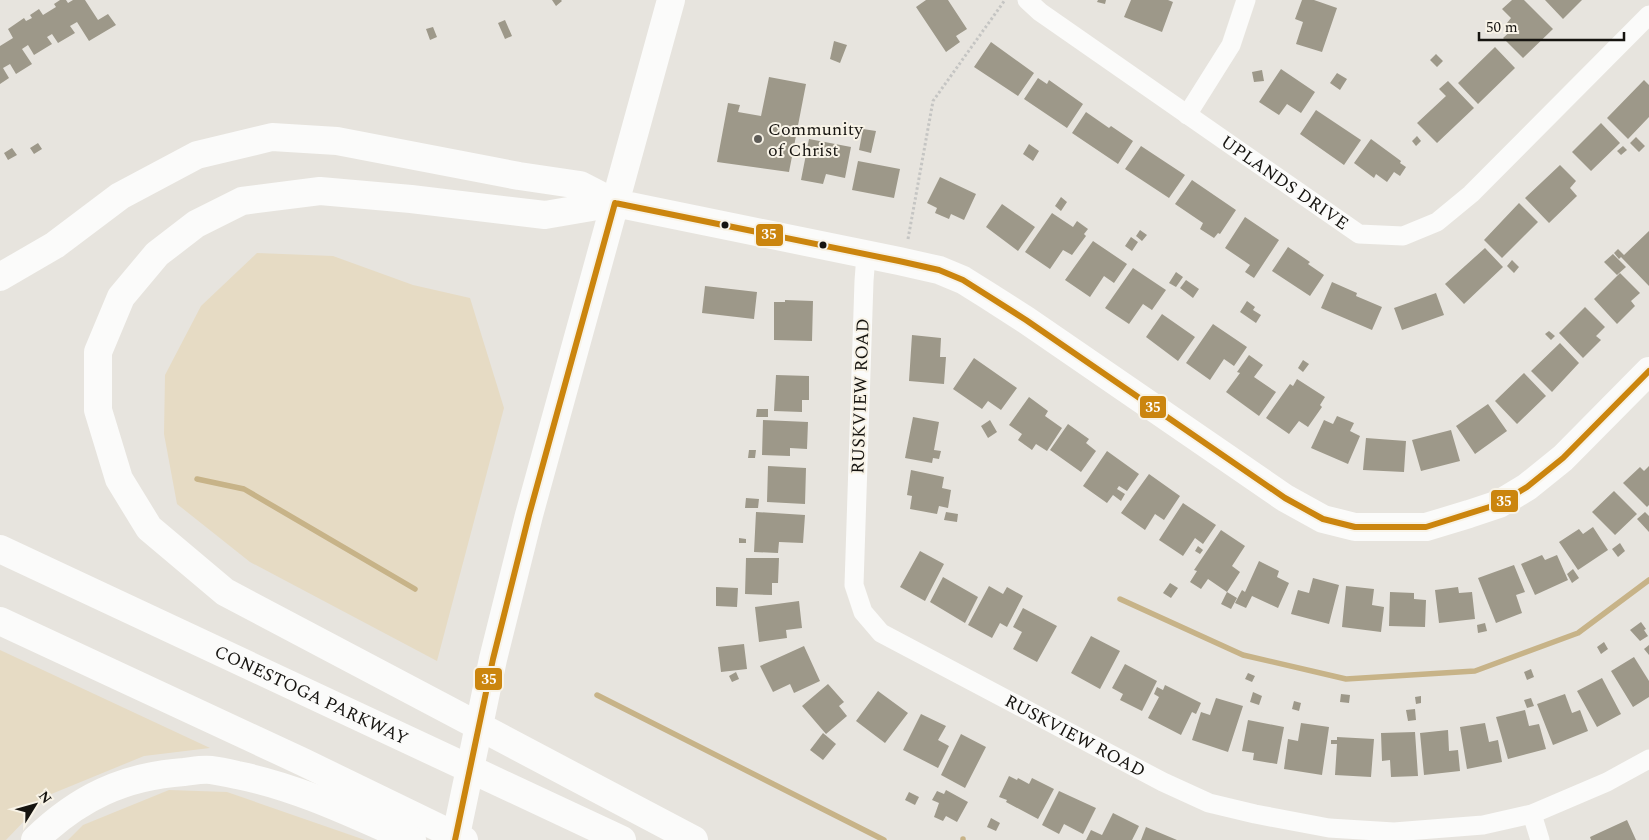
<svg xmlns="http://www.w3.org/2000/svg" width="1649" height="840" font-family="Spectral,serif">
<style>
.green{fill:#e6dbc4}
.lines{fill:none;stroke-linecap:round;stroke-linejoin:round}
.stream{stroke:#c7b388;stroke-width:5.5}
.building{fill:#9d9889}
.path{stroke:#c5c5c3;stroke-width:3;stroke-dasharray:2.5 2.5;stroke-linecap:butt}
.street{stroke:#fbfbfa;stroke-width:19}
.secondary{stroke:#fbfbfa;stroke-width:28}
.highway{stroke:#fbfbfa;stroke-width:28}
.bus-1-casing{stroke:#f8f3e7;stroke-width:10}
.bus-1{stroke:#cb850e;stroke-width:6}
.poi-dot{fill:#5f5d58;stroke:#f8f3e7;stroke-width:2}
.bus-dot{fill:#161410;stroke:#f8f3e7;stroke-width:2}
.labels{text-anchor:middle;stroke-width:4;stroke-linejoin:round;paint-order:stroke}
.poi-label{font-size:18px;fill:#161410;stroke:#f8f3e7;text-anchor:start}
.street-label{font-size:18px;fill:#161410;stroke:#f8f3e7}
.line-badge{stroke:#f8f3e7;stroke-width:2}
.badge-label{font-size:14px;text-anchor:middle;font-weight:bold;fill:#fff}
</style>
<rect width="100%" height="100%" fill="#e7e4de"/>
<path class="green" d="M257,253L333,256L413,285L470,298L504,408L437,661L250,562L177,504L164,434L165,375L201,306Z
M0,650L210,748L144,756L49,795L6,840H0Z
M169,790L227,792L365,840H68L83,825Z"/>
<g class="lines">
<path class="stream" d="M197,479L244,489L415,589
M1120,599L1243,655L1346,679L1475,671L1578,633L1649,580
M597,695L884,840
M963,840V839"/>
</g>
<path class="building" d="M60,0H66L68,3L73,0H85L98,20L108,14L116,25L89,41L77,22L70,26L75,33L58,43L52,34L47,37L52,44L34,55L28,45L22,49L32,64L16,74L10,64L3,68L9,78L0,84V46L13,38L8,29L24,18L26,21L32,18L30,15L39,9L43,15L56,7L54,4Z
M552,0H561L562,1L556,6Z
M926,0H948L967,29L956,36L960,42L946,52L916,7Z
M1098,0H1106L1105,4L1097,2Z
M1131,0H1168L1173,2L1162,32L1124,17Z
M1302,0H1314L1337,8L1322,52L1296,44L1303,22L1295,19Z
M1512,0H1524L1553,29L1523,58L1503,38L1513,29L1507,23L1511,18L1502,9Z
M1545,0H1582L1563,19Z
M505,20L512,36L505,39L498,23Z
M433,27L437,37L430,40L426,29Z
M834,41L847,45L840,63L830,59Z
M991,42L1034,73L1018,96L974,67Z
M1495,47L1515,68L1478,104L1458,83Z
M1436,54L1443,61L1437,67L1430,60Z
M1281,69L1315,92L1301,113L1287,104L1279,115L1259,102Z
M1262,70L1264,81L1254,82L1252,72Z
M1337,73L1347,79L1340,90L1330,83Z
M769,77L806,84L789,172L717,162L728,103L740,105L738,112L761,116Z
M1038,78L1047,84L1049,80L1083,104L1067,128L1024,99Z
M1644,80L1649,85V117L1628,139L1607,118Z
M1448,81L1474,108L1437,143L1417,123L1446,96L1439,89Z
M1316,110L1361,140L1344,165L1300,134Z
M1086,112L1109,128L1111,126L1133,141L1118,164L1072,133Z
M1601,123L1620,143L1591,171L1572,152Z
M863,129L876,131L871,153L859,150Z
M1417,136L1421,141L1416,146L1412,141Z
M1636,137L1645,146L1639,152L1630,143Z
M809,139L851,147L845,178L826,174L823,184L801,180Z
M1371,139L1401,161L1400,163L1406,167L1400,176L1394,172L1387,182L1376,174L1374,178L1354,163Z
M38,143L42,149L34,154L30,148Z
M1029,144L1039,151L1033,161L1023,154Z
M1141,146L1185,175L1169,198L1125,169Z
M1623,146L1627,150L1621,155L1617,151Z
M12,148L17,155L8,160L4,153Z
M858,161L900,169L894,198L852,190Z
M1560,165L1576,181L1570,188L1577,196L1549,223L1525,198Z
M940,177L976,194L964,220L951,214L949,219L935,213L937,208L927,203Z
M1192,180L1236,210L1220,234L1218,233L1214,238L1200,229L1203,223L1175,204Z
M1061,197L1067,202L1061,211L1055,206Z
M1519,203L1538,222L1502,258L1484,240Z
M1002,204L1035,227L1018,251L986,227Z
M1052,213L1073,227L1077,221L1088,229L1084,234L1086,236L1072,255L1063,250L1050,269L1025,252Z
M1245,217L1279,240L1254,278L1245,272L1250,265L1225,248Z
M1140,230L1147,235L1142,241L1136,236Z
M1649,231V286L1621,257L1619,259L1614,253L1618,249L1624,255Z
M1131,237L1138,242L1132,251L1125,246Z
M1093,241L1127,264L1114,283L1104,276L1090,297L1065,280Z
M1288,247L1310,262L1308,264L1324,275L1310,296L1272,271Z
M1485,248L1503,267L1464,304L1445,284Z
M1613,254L1626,267L1617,275L1604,262Z
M1512,260L1519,267L1514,273L1507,266Z
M1133,268L1166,290L1152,310L1143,304L1129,324L1105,308Z
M1176,272L1183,277L1176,287L1169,283Z
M1620,273L1640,293L1631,301L1635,306L1617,324L1594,299Z
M1186,280L1199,289L1193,298L1180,288Z
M1332,282L1357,293L1356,296L1382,307L1372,330L1321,308Z
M705,286L757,292L754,319L702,313Z
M1436,293L1444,315L1402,330L1394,308Z
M785,300L813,301L812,341L774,340V302H785Z
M1247,301L1255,307L1253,310L1261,315L1256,323L1240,312Z
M1585,307L1605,327L1596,336L1601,340L1583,358L1559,333Z
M1162,314L1195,337L1178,361L1146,337Z
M1213,324L1247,347L1234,366L1224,359L1210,380L1186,363Z
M1549,331L1555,336L1551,340L1545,334Z
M912,335L941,338L940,357H946L944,384L909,381Z
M1560,343L1579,363L1552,392L1531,371Z
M1249,355L1263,365L1254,377L1276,392L1259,416L1226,392L1240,373L1237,372Z
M974,358L1017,388L1001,410L988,401L982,409L953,389Z
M1303,360L1309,364L1303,372L1298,368Z
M1524,373L1546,396L1517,424L1495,401Z
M776,375L809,376V400H802V412L774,411Z
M1297,379L1325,397L1320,405L1322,407L1308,427L1299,421L1289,434L1266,418L1290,384L1293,386Z
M1029,397L1048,411L1045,416L1062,428L1047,451L1036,444L1032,450L1018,440L1022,434L1009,425Z
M1488,404L1507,431L1475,454L1456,426Z
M757,409H768V417H756Z
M1337,416L1354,423L1350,431L1360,436L1348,464L1311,448L1324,420L1333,424Z
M913,417L939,422L934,450L941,451L939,459L933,458L932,463L905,458Z
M763,420L808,422L807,449L790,448V456L762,455Z
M990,420L997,432L988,438L981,426Z
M1068,424L1089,439L1086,443L1096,451L1081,472L1050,450Z
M1451,430L1460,461L1421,471L1412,440Z
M1366,438L1406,441L1404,472L1363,470Z
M749,450H756L755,458H748Z
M1107,451L1139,474L1127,491L1119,486L1117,489L1125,494L1121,501L1113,495L1107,503L1083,486Z
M768,466L806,468L805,504L767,502Z
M1649,466V505L1647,507L1623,483L1640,467L1644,471Z
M911,470L944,477L942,488L951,490L948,508L939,506L937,514L910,509L912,496L907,495Z
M1149,474L1180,496L1164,520L1155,514L1145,530L1121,513Z
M1614,491L1637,514L1615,535L1592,512Z
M746,498L759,499L758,508H745Z
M1183,503L1216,525L1203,544L1195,538L1183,556L1159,540Z
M756,512L805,515L803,543L779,542L778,553L754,552Z
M946,512L958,514L957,522L944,520Z
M1645,512L1649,516V532L1637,519Z
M1593,527L1608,550L1578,570L1559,542L1579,529L1583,534Z
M1221,530L1245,546L1232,566L1240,572L1227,592L1208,579L1201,589L1190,582L1197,571L1194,570Z
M739,538L746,539V543H739Z
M1620,543L1625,551L1618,557L1612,549Z
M1198,546L1203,550L1200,554L1195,551Z
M920,551L944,564L925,601L900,587Z
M1542,555L1545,560L1557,555L1568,580L1535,595L1521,564Z
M746,558H779L778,583H772V595L745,594Z
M1259,561L1279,571L1277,577L1289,583L1278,608L1252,596L1246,608L1235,603L1242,590L1245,592Z
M1514,565L1525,592L1516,595L1522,613L1496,623L1478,578Z
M1573,569L1579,578L1572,583L1567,574Z
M943,577L978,597L965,623L930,602Z
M1313,578L1339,585L1329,624L1291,614L1298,590L1309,593Z
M1170,583L1178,588L1171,598L1163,593Z
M989,586L1003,594L1007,587L1023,596L1007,627L1000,623L992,638L968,625Z
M1346,586L1374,589L1372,605L1384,607L1381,632L1342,627Z
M716,587L738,588L737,607L716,606Z
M1458,587L1459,593L1472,592L1475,619L1439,623L1435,590Z
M1227,592L1237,598L1231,609L1221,604Z
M1390,592L1414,593V599L1426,600L1425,627L1389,626Z
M799,601L802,628L786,630L787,638L759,642L755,607Z
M1023,608L1057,626L1037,662L1013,649L1022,632L1013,627Z
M1641,622L1646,629L1644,630L1648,636L1640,641L1630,630Z
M1485,623L1487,631L1478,633L1477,625Z
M1091,636L1120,651L1100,689L1071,673Z
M1604,642L1608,649L1601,654L1597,647Z
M744,644L747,669L721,672L718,647Z
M1649,645V655L1644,649Z
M804,646L820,681L794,693L790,684L773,692L760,666Z
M1634,657L1649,681V697L1633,707L1611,671Z
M1125,664L1157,681L1142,711L1120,700L1123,694L1112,688Z
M1531,669L1534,677L1527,680L1524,672Z
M736,672L739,679L732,682L729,676Z
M1248,673L1255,676L1252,682L1245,679Z
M1602,678L1621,714L1597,727L1577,691Z
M828,684L844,702L839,706L847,716L826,734L802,706Z
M1165,685L1201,703L1196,714L1192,712L1181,735L1148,718L1159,697L1154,694L1157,687L1163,690Z
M878,691L908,713L885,743L856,721Z
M1253,692L1262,696L1259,705L1250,702Z
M1341,694L1350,695L1349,703L1340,702Z
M1565,694L1572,713L1580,710L1588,731L1553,745L1537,704Z
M1421,696V703L1416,704L1415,697Z
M1216,698L1243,706L1228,752L1192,740L1201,712L1210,715Z
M1531,698L1534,706L1527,708L1524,700Z
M1294,701L1301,703L1299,711L1292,709Z
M1415,709L1416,720L1408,721L1406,710Z
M1525,710L1529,726L1539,724L1546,749L1508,759L1496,717Z
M921,714L946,726L938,740L949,746L938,768L903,750Z
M1248,720L1284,727L1277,764L1253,760L1254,753L1242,751Z
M1301,723L1329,727L1322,775L1284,769L1288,739L1298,741Z
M1485,723L1489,742L1498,740L1502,762L1467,769L1460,727Z
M1448,730L1449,751L1458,750L1460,771L1424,775L1420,733Z
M1415,732L1418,776L1391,777L1390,760L1382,761L1381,733Z
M823,733L836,744L823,760L810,750Z
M961,734L986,747L965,788L941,775Z
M1337,737L1374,739L1371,777L1335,775L1337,744H1331V740H1337Z
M1009,776L1017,780L1018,778L1029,784L1032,778L1054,789L1038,819L1006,802L1007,800L999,797Z
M946,790L968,802L957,822L946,816L943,821L934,817L939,803L932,800L937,791L944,794Z
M1059,791L1096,808L1083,834L1064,824L1059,834L1042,825Z
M909,792L919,797L915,805L905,800Z
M1113,813L1139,826L1132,840H1086L1091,830L1102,835Z
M991,818L1000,823L996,831L987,827Z
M1627,820L1636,840H1591L1590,837Z
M1146,827L1177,840H1141Z"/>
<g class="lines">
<path class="path" d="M908,239L933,101L1005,0"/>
<g class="street">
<path id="s1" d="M1027,0L1040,12L1359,234L1403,236L1437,222L1471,194L1649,15"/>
<path d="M1187,115L1231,45L1246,0"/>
<path id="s2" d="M866,255L864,281L854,585L863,612L881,633L1163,782L1209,803L1255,814L1329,828L1394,832L1483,825L1532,814L1607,782L1649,759"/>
<path d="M1532,814L1540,840"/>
</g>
<path class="secondary" d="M615,203L899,261L939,270L963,280L987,295L1026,320L1285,498L1323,519L1355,527H1426L1469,514L1499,504L1527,487L1563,458L1649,371
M455,840L493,659L529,515L671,0"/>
<g class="highway">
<path d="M615,203L545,215L411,199L320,191L242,201L196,224L157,254L121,297L98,352V410L119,479L149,528L225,592L694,840"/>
<path d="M0,277L55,245L120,196L197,155L272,137L337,141L519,176L580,185L615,203"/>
<path id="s3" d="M0,549L622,840"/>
<path d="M0,621L303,762L464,840"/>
<path d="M35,840C78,798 124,776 184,772C193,771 202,769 211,770C219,771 228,773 237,775C298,787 355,815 412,840"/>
</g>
<g class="bus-1-casing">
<path id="bus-1" d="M615,203L899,261L939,270L963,280L1026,320L1285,498L1323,519L1355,527H1426L1499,504L1527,487L1563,458L1649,371
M455,840L493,659L529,515L615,203"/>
</g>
<use href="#bus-1" class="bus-1"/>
</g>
<circle class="poi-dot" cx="758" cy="139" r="5"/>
<g class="bus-dot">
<circle cx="725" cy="225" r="4.5"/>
<circle cx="823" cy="245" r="4.5"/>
</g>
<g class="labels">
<g class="poi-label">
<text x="768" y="135">Community<tspan x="768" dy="21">of Christ</tspan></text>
</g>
<g class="street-label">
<text dy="6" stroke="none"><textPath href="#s1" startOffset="316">UPLANDS DRIVE</textPath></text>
<text transform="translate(860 396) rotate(-88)" y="6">RUSKVIEW ROAD</text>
<text dy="6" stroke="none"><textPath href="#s3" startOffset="344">CONESTOGA PARKWAY</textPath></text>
<text dy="6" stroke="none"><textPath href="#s2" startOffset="606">RUSKVIEW ROAD</textPath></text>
</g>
</g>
<g class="line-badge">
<rect x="755" y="223" width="29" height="24" rx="5" fill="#cb850e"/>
<rect x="1139" y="395" width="28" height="24" rx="5" fill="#cb850e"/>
<rect x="1490" y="489" width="29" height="24" rx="5" fill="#cb850e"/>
<rect x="474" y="667" width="29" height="24" rx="5" fill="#cb850e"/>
</g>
<g class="badge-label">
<text x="769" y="239">35</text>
<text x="1153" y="412">35</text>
<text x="1504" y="506">35</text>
<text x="489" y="684">35</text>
</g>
<g transform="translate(35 805) rotate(53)" stroke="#f8f3e7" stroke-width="4" paint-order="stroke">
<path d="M0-4L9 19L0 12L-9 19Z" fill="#161410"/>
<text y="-8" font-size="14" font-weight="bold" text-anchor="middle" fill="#161410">N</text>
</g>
<path d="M1479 32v8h145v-8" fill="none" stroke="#161410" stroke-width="2.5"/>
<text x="1486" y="32" font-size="15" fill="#161410" stroke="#f8f3e7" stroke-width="4" paint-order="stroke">50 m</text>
</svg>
